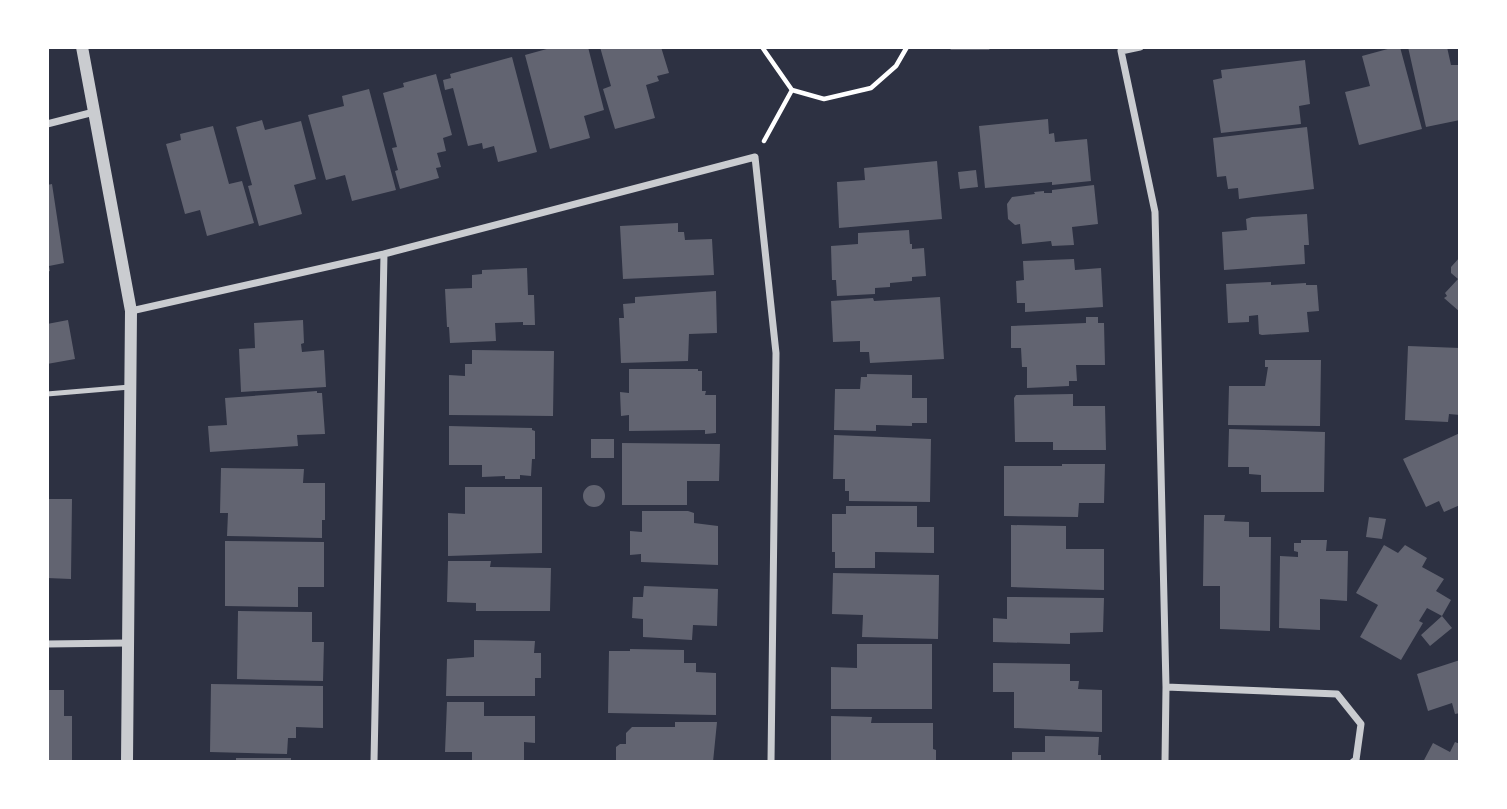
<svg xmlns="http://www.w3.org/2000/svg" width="1507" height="809" font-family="'Golos Text',sans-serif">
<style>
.building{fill:#626471}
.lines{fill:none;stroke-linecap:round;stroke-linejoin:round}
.path{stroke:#fff;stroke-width:4.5}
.service{stroke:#caccd0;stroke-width:5}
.minor{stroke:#caccd0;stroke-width:7}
.tertiary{stroke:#caccd0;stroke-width:12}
</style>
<rect width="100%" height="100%" fill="#2d3142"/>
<path class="building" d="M554,47H588L604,110L584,116L590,138L550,149L525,55Z
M600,47H661L669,73L657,76L659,81L646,85L655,118L615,129L603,89L611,86Z
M1395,47H1400L1422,129L1359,145L1345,92L1370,86L1362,56Z
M1408,47H1447L1451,65H1460V120L1426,127Z
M512,57L537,152L498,162L494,146L483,149L482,143L468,146L453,88L445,90L443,80L451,78L450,74Z
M1305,60L1310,104L1299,106L1301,124L1221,133L1213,80L1222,78L1221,70Z
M436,74L452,135L443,138L446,151L437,153L441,167L436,168L439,178L400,189L395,171L398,170L392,148L397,147L383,93L404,87L403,83Z
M369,89L396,190L352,201L345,175L326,180L308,115L344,106L342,96Z
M1048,119L1049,134L1054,133L1055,142L1087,139L1091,181L1052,185V182L985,188L979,126Z
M262,120L265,130L301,121L316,179L294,185L302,214L259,226L248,186L252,185L236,127Z
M213,126L229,184L242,181L254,223L207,236L200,210L185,214L166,144L181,140L180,134Z
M1307,127L1314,189L1239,199L1238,188L1228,189L1226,176L1217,177L1213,138Z
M937,161L942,219L839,228L837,182L865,180L864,168Z
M976,170L978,187L960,189L958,172Z
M52,184L64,263L49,266L50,271L47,272V185Z
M1094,185L1098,224L1072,227L1074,245L1052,246L1051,241L1022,244L1020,224L1015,225L1008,219L1007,204L1012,197L1035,194L1034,192L1044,191V193H1052V190Z
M1307,214L1309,245H1304L1305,264L1224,270L1222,232L1247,230L1246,219L1252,217Z
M678,223V232H684L685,240L712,239L714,275L623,279L620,226Z
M909,230L910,244H912V249L924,248L926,276L912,277V281L890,283V287L875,288V294L837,296L836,280H832L831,246L858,244V233Z
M1460,257V312L1444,298L1447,296L1445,293L1458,279L1451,273V267Z
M1074,259L1075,270L1101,268L1103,307L1025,312V303H1017L1016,281L1024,280L1023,261Z
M527,268L528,295H534L535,325H523V322L495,323L496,341L450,343L449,327H447L445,289L472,288V275L482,274V270Z
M1271,282V285L1306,283V285H1317L1319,311L1307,312L1309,332L1262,335L1259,334L1258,315L1249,316V322L1228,323L1226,284Z
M716,291L717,333L689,334L688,361L621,363L619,318H624L623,304L635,303V297Z
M940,297L944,359L870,363L869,352H860V341L833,342L831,301L873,298L874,301Z
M1086,317H1098V323H1104L1105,365H1076L1077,381H1069V386L1027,388V367H1022L1021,348H1011V326L1086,323Z
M68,320L75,359L47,364V324Z
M303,320L304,343L301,344L302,352L324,350L326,387L241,392L239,349L255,348L254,323Z
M1408,346L1460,348V415L1449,414L1448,422L1405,420Z
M472,350L554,351L553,416L449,415V375L465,376V364H472Z
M1265,360H1321L1320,426L1228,425L1229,386H1265L1268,367H1265Z
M629,369H698V371H702V391H706L705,395H716V433L705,434V430L629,431V415L621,416L620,392L629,393Z
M867,374L912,375V398H927V423H912V426L876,425V431L834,430L835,389H860L861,377H867Z
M317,391V393H322L325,434L297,435L298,446L210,452L208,426L227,425L225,398Z
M1073,394V406H1105L1106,450H1053V442H1015L1014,398L1016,395Z
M449,426L532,428V430L535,431V459H532L531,476L520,475V479H505V476L482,477V465H449Z
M1229,429L1325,432L1324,492H1261V475L1249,474V467H1228Z
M1460,433V505L1444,512L1439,501L1426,507L1403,459Z
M834,435L931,439L930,502L849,501V491H845V479H833Z
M591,439H614V458H591Z
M622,443L720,444L719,481H687V505H622Z
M1062,464H1105L1104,503H1079L1078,517L1004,516V466H1062Z
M221,468L304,469L303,483H325V520H322V538L227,536L228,513H220Z
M583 496a11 11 0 1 1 22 0a11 11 0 1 1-22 0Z
M465,487H542V553L448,556V513L465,514Z
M47,499H72L71,579L47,578Z
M846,506H917V527H934V553L875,552V568H835V552H832V514H846Z
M642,511H688L694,513V523L718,526V565L641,562V554L630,555V531L642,532Z
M1204,515H1225L1224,521L1249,522V537H1271L1270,631L1220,629V586H1203Z
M1369,517L1386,519L1382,539L1366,537Z
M1011,525L1066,526V549H1104V590L1011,587Z
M1301,540H1327L1326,551H1348L1347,601L1320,599V630L1279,628L1280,556L1298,557V552L1294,551V543H1301Z
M225,541L324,542V587H298V607L225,606Z
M1384,545L1398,553L1405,545L1427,558L1422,567L1444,579L1436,591L1451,600L1442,616L1427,608L1419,621L1423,623L1401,660L1360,637L1378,605L1356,593Z
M448,561H491L490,567L551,568L550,611H476V603L447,602Z
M833,573L939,575L938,639L862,637L863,615L832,614Z
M644,586L718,589L717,626L693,625L692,640L643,637V619L632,618L633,597H643Z
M1007,597L1104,598L1103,632L1070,633V644L993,642V618L1007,619Z
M238,611L312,612V642H324L323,681L237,679Z
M1442,616L1452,628L1430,646L1421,635Z
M474,640L535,641L534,653H541V678H535V696H446L447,659L474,657Z
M857,644H932V709H831V667L857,668Z
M630,649L684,650V663H696V672L716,673V715L608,713L609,651H630Z
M1460,660V713L1455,714L1452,703L1428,711L1417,674Z
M993,663L1070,664V681H1079L1078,689L1102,690V732L1014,728V692H993Z
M211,684L323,686V728L296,727V738H288L287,754L210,752Z
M47,690H64V716H72V762H47Z
M447,702H484V716H535V743L524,742V762H472V752H445Z
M831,716L872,717L871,723H933V749L936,750V762L831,761Z
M675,722H717L713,762H616V747L620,744H626V733L632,727H675Z
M1045,736L1099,737L1098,755H1101V762H1012V752H1045Z
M1455,742L1460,744V762H1423L1433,743L1450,752Z
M236,758H291V762H236Z"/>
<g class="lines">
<path class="path" d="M762,47L792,90L824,99L871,88L896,66L907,47
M951,47H989
M764,141L792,90"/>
<path class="service" d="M47,394L130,387"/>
<path class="minor" d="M1140,47L1121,51L1155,212L1166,687L1165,762
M47,124L94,112
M131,311L384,254L755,157L776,353L771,762
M47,644L127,643
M1166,687L1337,694L1361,724L1356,760L1353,762
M374,762L384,254"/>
<path class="tertiary" d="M82,47L131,311L127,762"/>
</g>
<rect width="1507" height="809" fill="none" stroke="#ffffff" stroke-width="98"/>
</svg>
